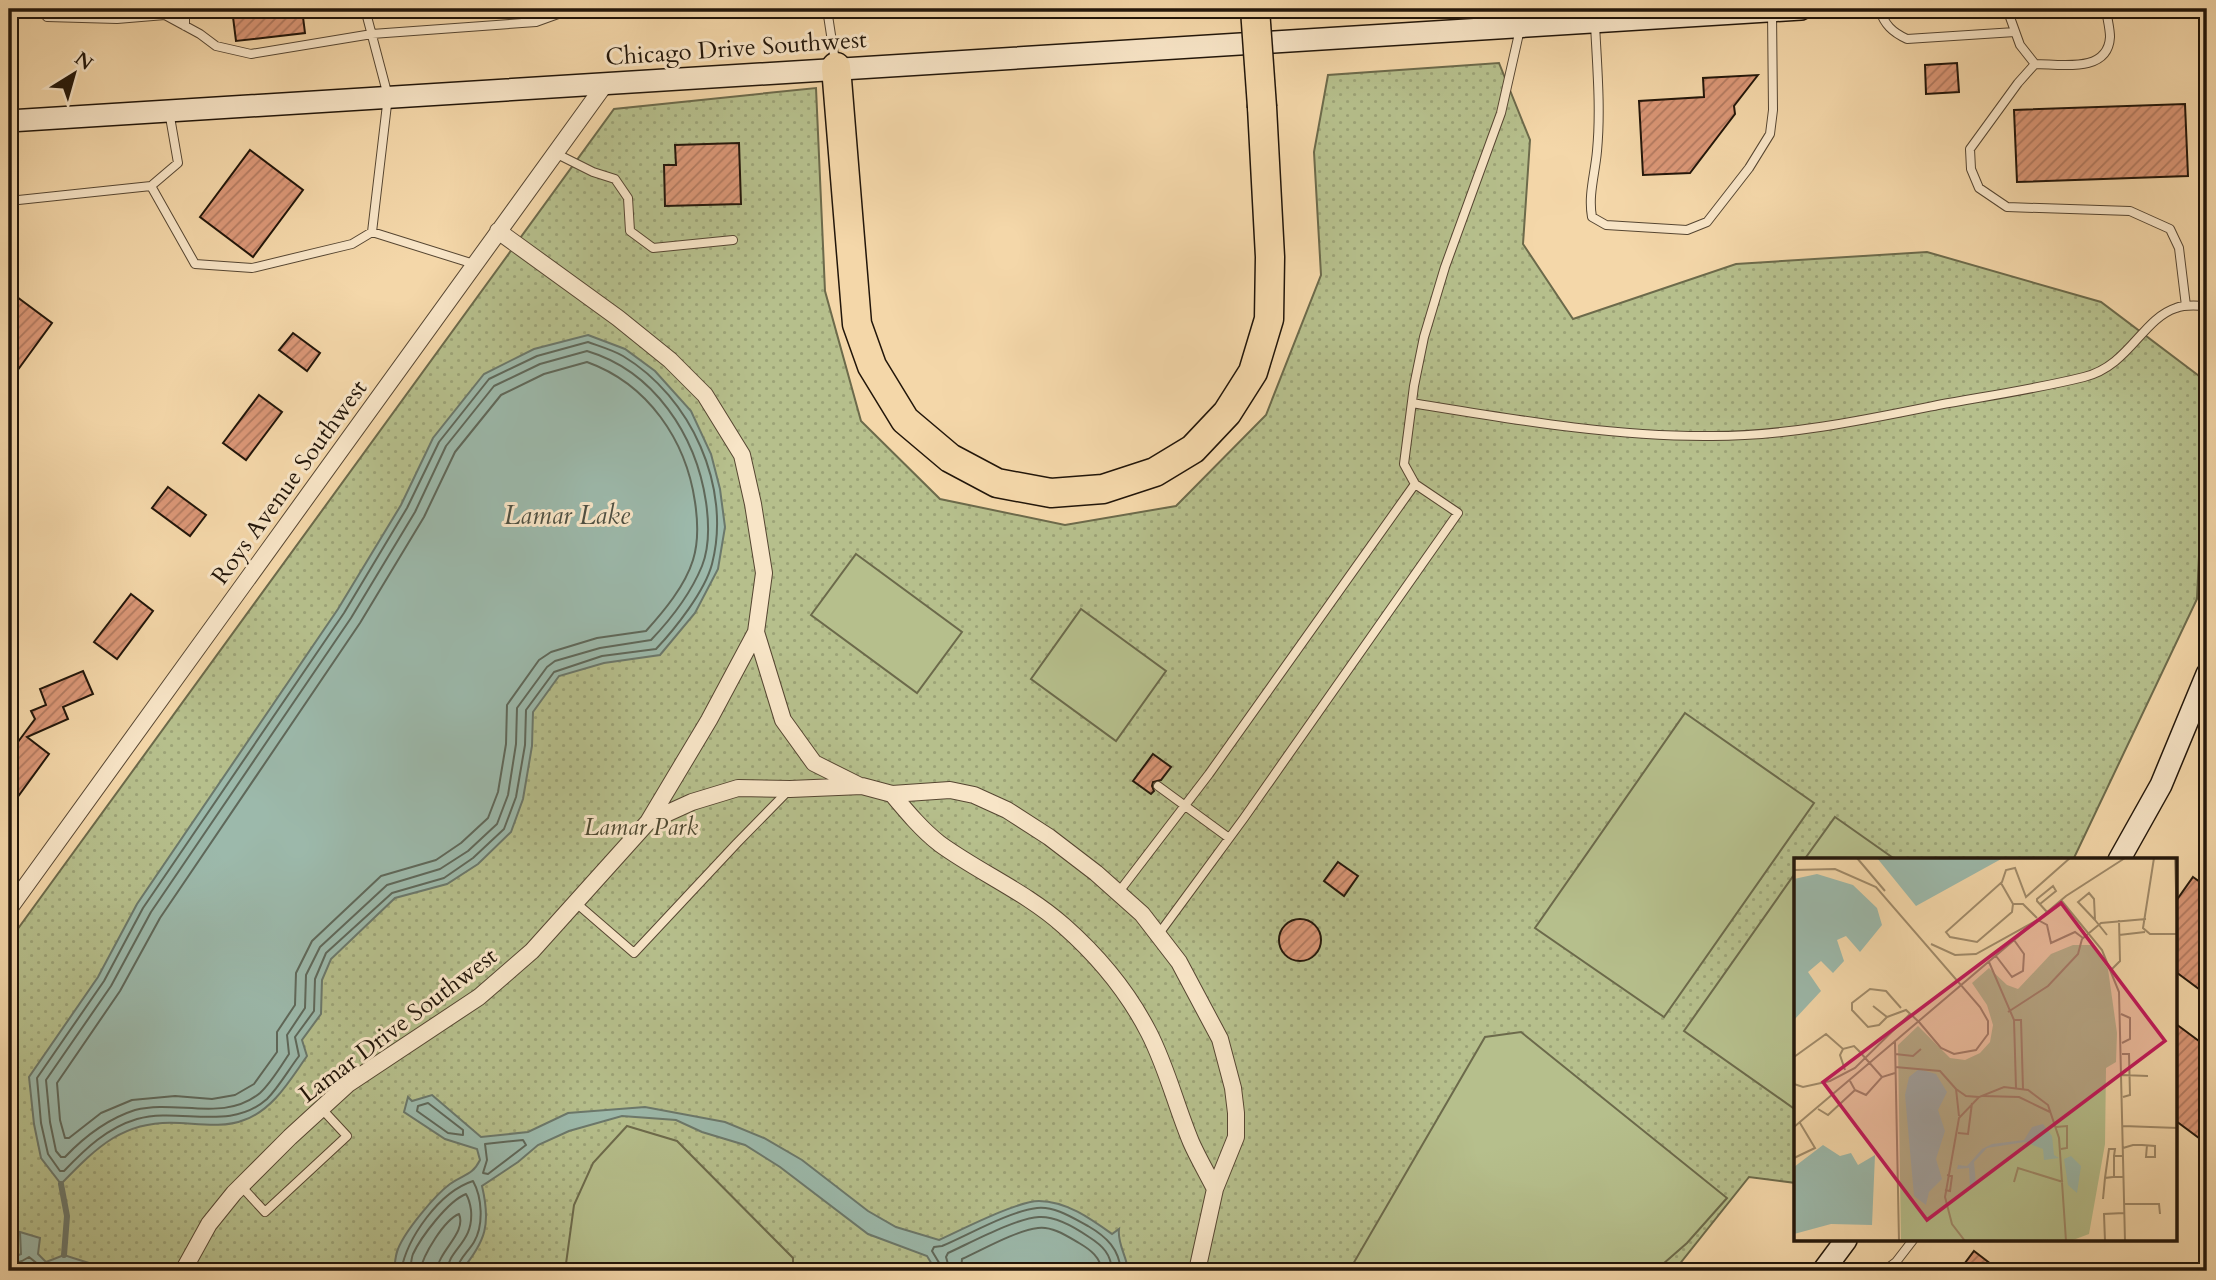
<svg xmlns="http://www.w3.org/2000/svg" width="2216" height="1280" font-family="Cardo,serif">
<style>
.park{fill:url(#park-dots);stroke:#6c6a4b;stroke-width:2}
.pitch{fill:#b6bf8c;stroke:#6c6a4b;stroke-width:2}
.water{fill:#9cb9ab;stroke:#6b786b;stroke-width:2}
.lines{fill:none;stroke-linecap:round;stroke-linejoin:round}
.shore{stroke:#5f685a;stroke-width:2}
.stream{stroke:#6b786b;stroke-width:6}
.building{fill:url(#building-hatch);stroke:#22160a;stroke-width:2}
.lane-casing{stroke:#564632;stroke-width:10}
.street-casing{stroke:#564632;stroke-width:18}
.secondary-casing{stroke:#22160a;stroke-width:24}
.highway-casing{stroke:#22160a;stroke-width:31}
.lane{stroke:#f8e5c7;stroke-width:8}
.street{stroke:#f8e5c7;stroke-width:16}
.secondary{stroke:#f8e5c7;stroke-width:21}
.highway{stroke:#f4d7a9;stroke-width:28}
.highway-bridge-casing{stroke:#22160a;stroke-width:31;stroke-linecap:butt}
.highway-bridge{stroke:#f4d7a9;stroke-width:28}
.labels{text-anchor:middle;stroke-width:6;stroke-linejoin:round;paint-order:stroke}
.street-label{font-size:24px;fill:#22160a;stroke:#f8e5c7}
.park-label{font-size:24px;font-style:italic;fill:#4e4931;stroke:#f8e5c7}
.water-label{font-size:26px;font-style:italic;fill:#4d4f42;stroke:#f8e5c7}
.inset-road{fill:none;stroke:#a08a69;stroke-width:2}
.view{fill:#c2185b;fill-opacity:0.15;stroke:#c2185b;stroke-width:3.5}
.inset-edge{fill:none;stroke:#22160a;stroke-width:3.5}
</style>
<defs>
<pattern id="park-dots" width="8" height="8" patternUnits="userSpaceOnUse" patternTransform="scale(1.75)"><rect width="8" height="8" fill="#b6bf8c"/><path d="M2 2h.1M6 6h.1" fill="none" stroke="#9ca377" stroke-width="1.8" stroke-linecap="round"/></pattern>
<pattern id="building-hatch" width="6" height="6" patternUnits="userSpaceOnUse" patternTransform="scale(1.75)"><rect width="6" height="6" fill="#db9777"/><path d="M-1 1l2-2M0 6l6-6M5 7l2-2" fill="none" stroke="#b17a60"/></pattern>
</defs>
<rect width="100%" height="100%" fill="#f4d7a9"/>
<filter id="stains"><feTurbulence type="fractalNoise" baseFrequency=".00286" numOctaves="4"/><feColorMatrix values="0 0 0 0 .2 0 0 0 0 .09 0 0 0 0 .02 0 0 0 .5 -.17"/></filter>
<radialGradient id="worn" r=".72"><stop offset=".6" stop-color="#630" stop-opacity="0"/><stop offset="1" stop-color="#630" stop-opacity=".3"/></radialGradient>
<path class="park" d="M1499,63L1530,140L1523,244L1573,319L1736,264L1927,252L2101,302L2207,382L2197,599L2073,860H1796V1183L1749,1177L1674,1271H9V941L614,109L816,88L825,291L861,421L940,499L1065,525L1176,506L1266,415L1321,275L1314,152L1328,75Z"/>
<path class="pitch" d="M856,554L962,632L917,693L811,615Z
M1081,609L1166,671L1116,741L1031,679Z
M1685,713L1814,803L1664,1017L1535,928Z
M1835,817L1896,860H1804Z
M1796,872V1110L1684,1031Z
M1521,1032L1727,1198L1687,1243L1655,1271H1366L1353,1264L1485,1037Z
M627,1126L677,1141L793,1258V1271H565L574,1205L593,1163Z"/>
<path class="water" d="M588,335L625,349L655,371L691,411L711,454L720,489L725,527L718,569L695,613L660,655L604,663L559,676L533,712L532,746L523,799L511,832L478,864L447,884L395,898L331,959L322,980L321,1014L302,1040L307,1056C290,1080 273,1110 244,1120C224,1128 200,1124 180,1123C124,1119 97,1147 61,1184L41,1158L34,1124L29,1077L98,977L137,904L338,609L401,505L433,438L484,374L534,349Z
M432,1095L481,1137L528,1132L568,1113L645,1107L725,1122L764,1138L802,1160L868,1211L896,1227L939,1240C961,1230 1017,1201 1039,1201C1066,1201 1091,1219 1112,1234L1119,1229C1117,1244 1127,1256 1128,1271H936L927,1256L868,1234L780,1167L745,1145L702,1132L676,1120L622,1116L569,1131L538,1145L518,1162L482,1186C491,1224 486,1241 461,1271H394C395,1264 395,1256 398,1249C405,1231 435,1195 450,1184C464,1174 472,1176 480,1160L477,1149L445,1139L404,1112L408,1097L412,1101Z
M20,1232L40,1238L38,1254L46,1262L64,1255L95,1265L102,1271H9V1259L21,1254Z"/>
<g class="lines">
<path class="shore" d="M588,342C599,346 613,350 623,356C691,397 732,487 712,564C705,591 675,629 656,649L602,656L554,672L526,710L525,745L516,797L504,829L473,858L444,878L392,893L326,953L315,979L314,1011L295,1037L299,1056C289,1069 279,1087 267,1099C230,1132 180,1107 137,1119C107,1128 86,1148 64,1171H60L48,1154L41,1123L37,1078L104,981L143,908L344,613L407,508L439,442L489,379L537,356Z
M587,351C654,371 696,435 706,502C709,523 710,546 702,566C691,593 671,619 651,640L600,648L555,661L547,667L517,708L516,744L508,795L497,824L468,851L440,869L387,885L320,947L306,975L305,1008L287,1035L289,1054C281,1066 271,1083 260,1093C224,1123 176,1099 135,1110C107,1119 85,1136 65,1157H61L56,1151L50,1122L46,1080L111,986L151,912L351,618L415,512L446,446L494,386L540,364Z
M587,362C648,384 686,440 695,502C698,522 699,541 693,560C685,586 664,611 646,631L597,638L551,652L539,660L507,705L506,744L498,792L488,818L461,843L436,860L381,876L312,941L296,973L295,1005L277,1032V1052L254,1084L235,1095L212,1099L175,1096L132,1100L101,1113L69,1138H65L60,1120L57,1083L120,991L160,918L360,623L424,517L455,452L501,395L544,374Z
M428,1103L463,1130V1135L448,1133L417,1111L418,1106Z
M523,1140L526,1145L488,1174L483,1173L487,1160L485,1144Z
M9,1265L22,1261L29,1257L44,1269L65,1263L92,1271
M401,1271C407,1238 439,1192 473,1181C482,1197 484,1225 474,1242C468,1252 458,1260 456,1271
M410,1271C411,1266 411,1259 413,1254C421,1237 448,1201 466,1194C469,1199 470,1203 471,1210C474,1243 449,1248 447,1271
M420,1271C423,1255 444,1220 459,1214C467,1233 438,1251 437,1271
M942,1271L941,1266L932,1251L934,1247L942,1246C968,1235 1010,1211 1037,1208C1055,1206 1073,1218 1088,1226C1107,1237 1119,1249 1121,1271
M950,1271L946,1257L948,1253C970,1243 1016,1218 1039,1217C1056,1216 1076,1228 1089,1237C1103,1246 1111,1254 1112,1271
M961,1271L962,1259C984,1249 1015,1231 1038,1228C1052,1226 1067,1236 1079,1243C1091,1250 1100,1257 1102,1271"/>
<path class="stream" d="M61,1184L67,1216L64,1255"/>
</g>
<path class="building" d="M232,9H302L305,33L236,41Z
M1957,63L1959,92L1926,94L1925,65Z
M1758,75L1734,106L1735,114L1690,173L1643,175L1639,101L1704,97L1703,78Z
M2185,104L2188,176L2017,182L2014,110Z
M739,143L741,204L665,206L664,165H676L675,145Z
M250,150L303,190L253,257L200,217Z
M9,291L52,323L9,382Z
M293,333L320,353L307,371L279,350Z
M259,395L282,412L246,460L223,443Z
M168,487L206,515L190,536L152,508Z
M131,594L153,611L117,659L94,642Z
M83,671L93,694L63,707L68,719L27,737L49,754L9,809V754L35,719L31,711L46,705L40,689Z
M1153,754L1171,767L1161,780L1153,782L1152,786L1154,791L1151,794L1133,781Z
M1338,862L1358,876L1344,896L1324,881Z
M2193,877L2207,887V995L2176,972V901Z
M1279 940a21 21 0 1 1 42 0a21 21 0 1 1-42 0Z
M2176,1024L2207,1047V1144L2176,1121Z
M1974,1251L2000,1271H1959Z"/>
<g class="lines">
<g class="lane-casing">
<path id="lane" d="M40,9L47,17L117,19L165,15L200,34L216,46L251,54L372,34L536,22L572,9
M365,9L388,96L372,232
M827,9L835,61
M1879,9C1885,25 1892,32 1907,39L2015,32
M2007,9L2020,45L2035,64L2018,83L1970,149L1971,169L1979,188L2007,207L2130,211L2170,229L2179,248L2186,306
M1595,24C1597,66 1601,109 1597,151C1595,174 1588,195 1592,217L1606,225L1687,230L1707,222L1749,168L1770,134L1773,110L1772,12
M185,26V9
M2035,64C2060,64 2108,74 2110,37C2110,28 2107,18 2106,9
M555,153L593,172L615,179L628,198L630,231L653,248L733,240
M151,186L195,264L252,268L352,244L372,232L474,264
M9,201L151,186L178,163L169,111
M1412,403C1511,419 1612,437 1712,436C1788,436 1864,420 1938,405C1987,396 2036,389 2084,377C2129,366 2142,319 2176,308C2186,304 2197,306 2207,306
M1415,484L1404,464L1414,386L1424,337L1445,267L1501,113L1520,29
M1158,786L1229,838
M1118,893L1209,774L1415,484L1458,513L1244,818L1158,935
M575,902L634,953L737,843L788,791
M241,1186L265,1212L347,1136L321,1108
M1884,1271L1896,1262L1913,1240"/>
</g>
<g class="street-casing">
<path id="street" d="M498,231L618,318L670,360L705,395L742,455L753,504L764,573L756,632L709,720L648,822
M756,632L783,720L814,763L860,786
M892,794C907,812 922,830 940,844C980,873 1026,892 1064,926C1098,956 1128,992 1149,1033C1167,1068 1176,1106 1191,1142C1198,1158 1207,1173 1215,1189
M9,909L606,83
M183,1271L209,1224L234,1193L290,1137L348,1084L479,997L532,951L648,822L692,802L738,788L790,789L862,786L892,794L950,790L974,795L1007,810L1049,837L1096,873L1142,914L1179,962L1220,1039L1233,1088L1236,1113V1137L1215,1189L1197,1271"/>
</g>
<g class="secondary-casing">
<path id="secondary" d="M9,121L1801,9
M2119,860L2161,785L2207,674
M1823,1271L1846,1240"/>
</g>
<g class="highway-casing">
<path id="highway" d="M836,67L857,324L872,366L905,420L950,458L997,483L1051,493L1103,489L1155,472L1193,449L1227,413L1253,372L1269,319L1270,257L1262,107"/>
</g>
<use href="#lane" class="lane"/>
<use href="#street" class="street"/>
<use href="#secondary" class="secondary"/>
<use href="#highway" class="highway"/>
<g class="highway-bridge-casing">
<path id="highway-bridge" d="M1255,9L1262,107"/>
</g>
<use href="#highway-bridge" class="highway-bridge"/>
</g>
<g class="labels">
<g class="street-label">
<text transform="translate(736 48) rotate(-4)" y="8">Chicago Drive Southwest</text>
<text transform="translate(289 482) rotate(-54)" y="8">Roys Avenue Southwest</text>
<text transform="translate(398 1025) rotate(-37)" y="8">Lamar Drive Southwest</text>
</g>
<g class="park-label">
<text x="641" y="835">Lamar Park</text>
</g>
<g class="water-label">
<text x="567" y="524">Lamar Lake</text>
</g>
</g>
<g transform="translate(1794 858)">
<rect width="383" height="383" fill="#f4d7a9"/>
<path d="M279,87H297L314,111L323,175L322,204L312,210L311,286L295,376L279,382L107,383L104,187L124,168L156,200L171,202L186,195L196,184L199,167L193,147L178,125L195,110L213,127L224,131L257,96Z" fill="#b6bf8c"/>
<path d="M314,163L315,198L293,199L292,164ZM289,164L290,199L269,200L268,165ZM276,212L312,213L305,236L293,247L277,251L273,216ZM194,292L218,298L214,325L228,321L238,325L250,353L245,364L231,371L217,370L198,355L196,339L211,326L199,322L188,307V295Z" fill="#b6bf8c"/>
<path d="M83,0H209L122,48ZM23,16L59,27L83,50L88,67L66,94L52,78L43,82L50,103L39,115L27,103L14,114L27,133L0,162V21ZM125,211L142,216L153,234L144,252L151,273L142,301L148,321L135,334L132,347L120,338L111,237L115,219ZM249,266L258,278L260,297L265,300L250,302L249,291L231,284L193,290L180,304L182,325L176,331L175,310L163,311L164,307L173,308L188,291L198,286L230,282L238,269ZM29,287L46,298L57,295L64,307L81,297L78,367L37,366L0,376V309ZM277,298L287,308L283,335L274,327L270,301Z" fill="#9cb9ab"/>
<path class="inset-road" d="M63,0L91,33M360,0L349,70L356,76H384M381,0L384,93M0,12L41,11L82,29L186,149L194,163V176L182,192L160,196L147,190L125,164M207,25L219,46M267,42L308,92L325,134L331,383M246,46L262,33L259,28L243,41V43L253,54M243,60L229,46H219L218,54L183,84L156,79L152,74L208,24L212,12L221,10L232,39L276,0M244,62L253,67L257,85L281,74L289,80M301,62L284,44L295,35L300,41L301,62L313,77M325,77L351,74M137,86L161,97L182,96L245,61M202,98L218,119L229,113L230,96L220,82M195,104L220,162M318,111L326,103L325,62M79,148L93,159L112,152L125,164M214,154L254,128L284,96L288,81L307,65L352,61M327,156L336,160V181L328,185M93,159L85,167L74,169L58,152V145L76,131L92,133L107,150M101,184L105,383M49,191L46,197L51,212M101,196L119,198L127,191M328,196H335L336,237L329,239M0,199L32,176L49,191L60,188L65,193L88,219M101,209L146,213L162,231L165,258M328,217L354,218M0,226L9,229L36,223L61,210L116,156M222,230L220,162H227L229,231M162,231L172,238L185,239M61,232L72,237L88,219L101,215M189,238L225,239L256,254M24,251L34,257L61,232L56,223M329,268L384,270M0,269L272,38L331,0M262,269L273,268V290L267,291M164,275L174,276L178,245M329,290L339,287H348L361,288V299H352L353,287M329,298H320V319H329M0,300L21,290L6,265M311,320L315,291H321L320,298M220,324L224,310L269,324M151,332L156,333L158,318L153,317M309,341L311,320L319,319M330,346H365L366,356M171,383L158,366L151,339L165,260L185,239L210,229L234,232L254,247L265,280L272,383M311,383L310,356L330,355"/>
<path class="view" d="M267,45L371,183L133,362L29,224Z"/>
<rect width="383" height="383" class="inset-edge"/>
</g>
<rect width="2216" height="1280" fill="none" stroke="#f4d7a9" stroke-width="35"/>
<rect x="10" y="10" width="2195" height="1259" fill="none" stroke="#22160a" stroke-width="3.5"/>
<rect x="18" y="18" width="2181" height="1245" fill="none" stroke="#22160a" stroke-width="2"/>
<g transform="translate(74 74) rotate(37)" stroke="#f8e5c7" stroke-width="5" paint-order="stroke">
<path d="M0-5L12 26L0 18L-12 26Z" fill="#22160a"/>
<text y="-10" font-size="19" font-weight="bold" text-anchor="middle" fill="#22160a">N</text>
</g>
<rect width="100%" height="100%" filter="url(#stains)"/>
<rect width="100%" height="100%" fill="url(#worn)"/>
</svg>
